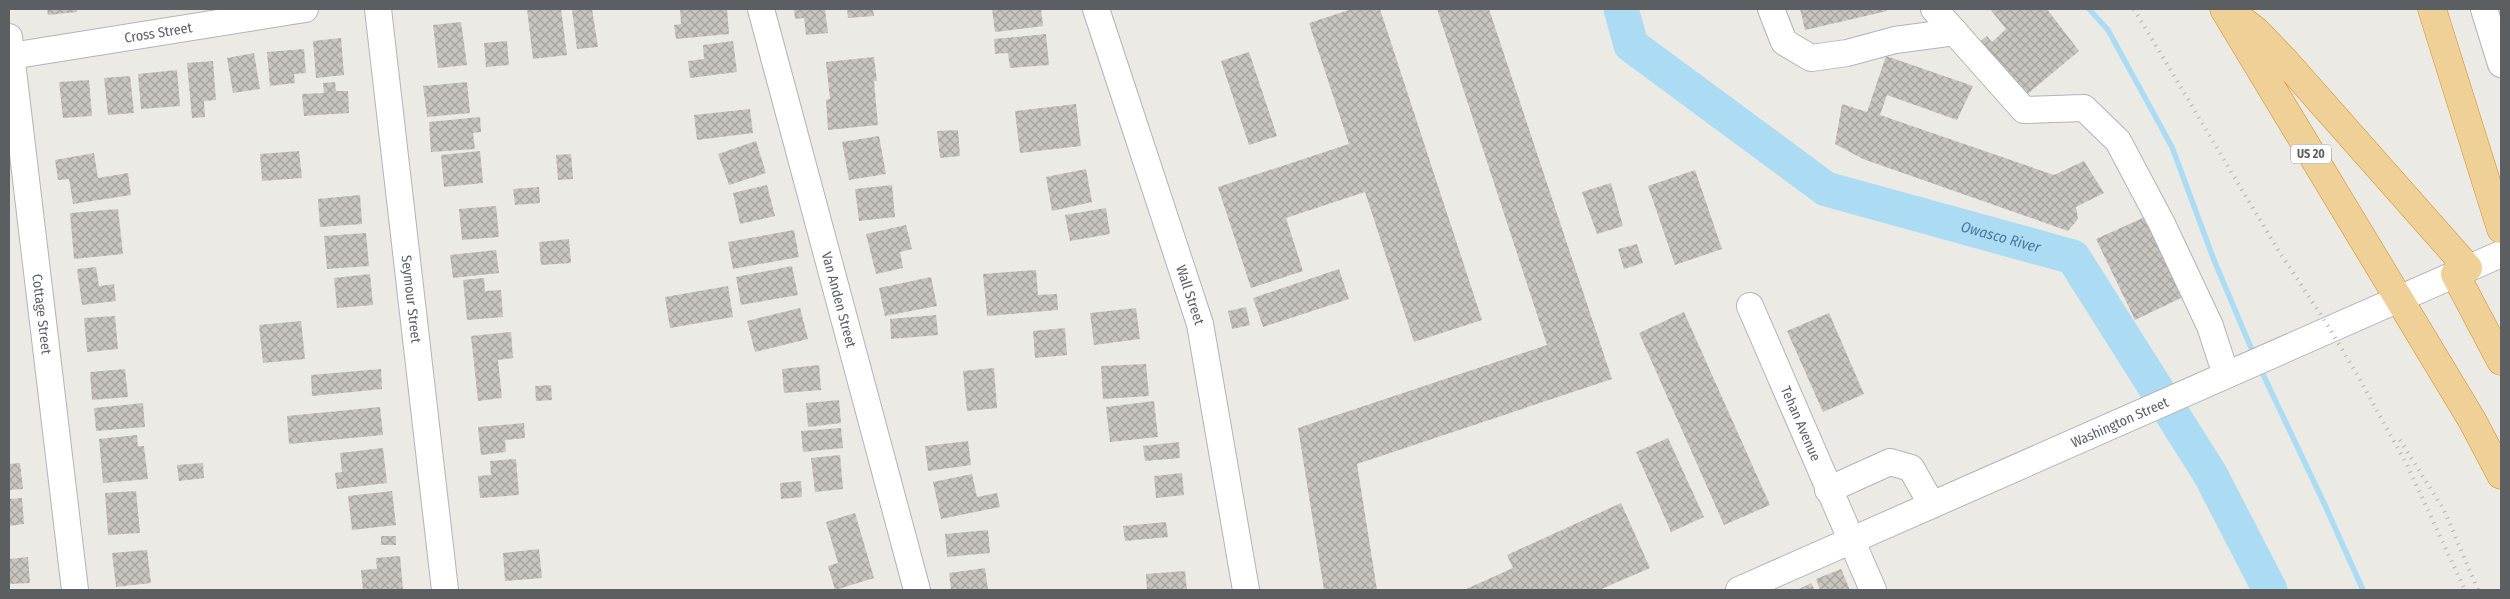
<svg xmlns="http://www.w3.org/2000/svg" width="2510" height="599" font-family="'Fira Sans Condensed',sans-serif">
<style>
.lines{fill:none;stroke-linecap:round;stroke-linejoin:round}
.stream{stroke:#acdcf4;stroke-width:5.5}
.river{stroke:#acdcf4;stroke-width:35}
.building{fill:url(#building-cross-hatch)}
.minor-casing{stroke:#b1b4b7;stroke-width:28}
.highway-casing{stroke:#d4891c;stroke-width:29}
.minor{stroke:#fff;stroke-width:26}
.highway{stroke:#efd198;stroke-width:28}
.rail{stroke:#b1b2b2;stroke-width:4;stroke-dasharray:1 6;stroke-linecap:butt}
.labels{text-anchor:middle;stroke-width:4;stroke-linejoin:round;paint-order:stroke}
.shield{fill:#fff;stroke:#8d8f91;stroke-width:1}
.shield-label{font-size:12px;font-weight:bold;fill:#5c5f62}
.street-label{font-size:14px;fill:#5c5f62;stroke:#fff}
.water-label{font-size:15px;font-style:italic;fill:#48799c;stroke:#fff}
</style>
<defs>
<pattern id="building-cross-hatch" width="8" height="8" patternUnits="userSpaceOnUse" patternTransform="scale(1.25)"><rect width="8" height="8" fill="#c8c5c0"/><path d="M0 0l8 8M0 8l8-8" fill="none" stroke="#a6a39f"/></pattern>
</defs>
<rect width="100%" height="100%" fill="#eceae4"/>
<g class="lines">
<path class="stream" d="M2089,9L2108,30L2172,147L2214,260L2254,355
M2260,368L2323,501L2363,590"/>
<path class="river" id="s1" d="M1621,9L1631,45L1826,189L2073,257L2210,474L2270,590"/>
</g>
<path class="building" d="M47,9H77V12L48,15Z
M527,9H561L567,55L533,59Z
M572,9H592L598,47L577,49Z
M680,9H727L729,34L676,39L674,25L681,24Z
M794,9H825L828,33L806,35L804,18L795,19Z
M847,9H873L874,16L848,18Z
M992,9H1041L1043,26L995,32Z
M1352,9H1380L1482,320L1414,342L1365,192L1286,218L1303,271L1251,288L1218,187L1349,144L1309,23Z
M1437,9H1489L1612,379L1357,464L1377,590H1324L1298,428L1547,345Z
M1800,9H1886L1887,11L1805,30Z
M1990,9H2047L2079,51L2025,96L1979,42L1987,36L1992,42L2006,29Z
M461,22L467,65L438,68L433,25Z
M1046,34L1049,65L1010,68L1008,53L995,54L994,39Z
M341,38L344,75L316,78L313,41Z
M507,41L509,65L486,67L484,43Z
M733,41L737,72L690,78L688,61L704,59L703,45Z
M304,49L306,73L294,74L295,83L270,86L267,52Z
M1249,52L1277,136L1249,145L1221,61Z
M254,53L260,89L233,93L227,58Z
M1886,56L1973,86L1957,120L1887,95L1880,115L2054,175L2084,161L2104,193L2076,207L2078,219L2068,231L1863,159L1835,144L1842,104L1867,112Z
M874,57L877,81H874L878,125L828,130L826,100L830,99L826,62Z
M213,61L216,100L204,101L205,117L192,118L187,63Z
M177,70L180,106L141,109L138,74Z
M130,76L134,113L108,115L104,78Z
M89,80L92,116L63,118L59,82Z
M335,82L336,91H348L349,113L304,116L302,94L324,93L323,83Z
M467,82L470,113L427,117L423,86Z
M1076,104L1081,146L1020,153L1015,111Z
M750,109L753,133L697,140L694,115Z
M480,117L481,132L473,133L475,149L431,152L429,122Z
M958,130L960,156L940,158L937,131Z
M879,136L886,174L849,180L842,142Z
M756,141L766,173L729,185L718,154Z
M299,151L302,178L262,181L260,154Z
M480,151L483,183L444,187L441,155Z
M94,153L98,178L128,173L131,195L73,204L69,179L58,180L55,160Z
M571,154L573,179L558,180L556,155Z
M1086,169L1092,202L1052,211L1046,177Z
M1695,170L1722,249L1675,265L1648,186Z
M1611,183L1623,226L1597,234L1582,192Z
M767,185L775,216L740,224L733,193Z
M892,185L895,217L859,221L855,189Z
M539,187L540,203L515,205L513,189Z
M360,195L362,224L320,227L318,199Z
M496,206L499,237L462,240L459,209Z
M1106,208L1110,234L1070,241L1065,215Z
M118,209L123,254L74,259L70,213Z
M2145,217L2183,297L2135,320L2096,239Z
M906,225L912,249L900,252L903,268L876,274L866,234Z
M794,230L799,257L733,269L728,242Z
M366,233L369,266L327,269L324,236Z
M569,239L571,263L541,265L539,242Z
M1637,244L1643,263L1624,269L1618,249Z
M496,250L499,273L453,278L450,255Z
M792,266L798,295L741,305L736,277Z
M96,267L99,286L114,284L116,301L82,305L77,269Z
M1339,269L1349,299L1263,327L1253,298Z
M1036,270L1038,295L1057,294L1058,310L987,316L983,274Z
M370,274L373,305L337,308L334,278Z
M931,277L937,306L885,316L879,288Z
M484,278L485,291L501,290L503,317L467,320L463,280Z
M728,286L733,317L670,328L665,297Z
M1246,307L1250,325L1232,329L1228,311Z
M800,308L808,339L755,352L747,321Z
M1136,308L1140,339L1094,345L1090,313Z
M1684,312L1770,505L1724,525L1639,333Z
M1829,313L1864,394L1823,412L1787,331Z
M936,315L938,335L891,339L890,319Z
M115,316L118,349L87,352L84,318Z
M301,321L305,359L263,363L259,325Z
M1065,328L1067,355L1035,358L1033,331Z
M511,332L513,358L498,360L502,398L478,401L471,336Z
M1146,364L1149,396L1103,399L1101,366Z
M819,365L821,390L784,393L782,369Z
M994,368L997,408L967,411L963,371Z
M125,369L128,397L92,400L90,372Z
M381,369L382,389L312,396L311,375Z
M551,385L552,400L536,401L535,386Z
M839,400L841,423L808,427L806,403Z
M1154,401L1158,437L1110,442L1106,407Z
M143,403L145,427L96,431L94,408Z
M380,407L383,435L289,444L287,416Z
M524,423L525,438L505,440L506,452L481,455L478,427Z
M841,428L843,448L803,452L801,431Z
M137,435L138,446H144L148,479L103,483L99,439Z
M1668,438L1704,517L1671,532L1636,452Z
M968,441L971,465L928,471L925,446Z
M1179,442L1180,458L1145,461L1143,446Z
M383,448L387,483L337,489L335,473L342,472L340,453Z
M840,455L843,489L815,492L811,458Z
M516,459L519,495L480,498L478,476L491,475L490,461Z
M20,463L23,489L9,490V464Z
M203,463L204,478L179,481L177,465Z
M1182,473L1184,495L1156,498L1154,476Z
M972,474L977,497L997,493L1000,507L941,519L933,482Z
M801,481L802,497L781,499L780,483Z
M136,491L140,533L108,535L105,493Z
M392,491L396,525L352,530L348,496Z
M22,498L24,524L9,526V499Z
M1621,503L1650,568L1599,590H1464L1513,568L1507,555Z
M855,513L874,578L835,590L828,566L838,563L826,522Z
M1166,522L1168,537L1125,541L1123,526Z
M988,530L990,553L947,557L945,534Z
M381,536H396V545H381Z
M539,549L542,578L505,581L503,553Z
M147,550L151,583L116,587L112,553Z
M400,556L403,590H363L361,570L377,569L376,558Z
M28,557L30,583L9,584V559Z
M985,568L988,590H951L949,573Z
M1841,569L1850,590H1820L1816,579Z
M1185,571L1187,590H1147L1146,574Z
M1811,583L1815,590H1797Z"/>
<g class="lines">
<g class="minor-casing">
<g id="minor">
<path id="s2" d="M378,9L445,590"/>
<path id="s3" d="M761,9L917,590"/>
<path id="s4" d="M1096,9L1200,324L1246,590"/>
<path d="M1771,9L1784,42L1811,58L1847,53L1895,40L1955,32"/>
<path d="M1934,9L2024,110L2084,108L2118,141L2162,224L2210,326L2226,375"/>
<path d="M2484,9L2501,64"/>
<path id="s5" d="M9,37L75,590"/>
<path id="s6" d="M11,56L305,9"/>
<path id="s7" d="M1750,306L1873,590"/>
<path d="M1828,490L1890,462L1911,468L1932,505"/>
<path id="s8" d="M1739,590L2501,254"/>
</g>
</g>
<g class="highway-casing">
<path id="highway" d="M2224,9L2472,420L2501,475
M2432,9L2501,229
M2238,17L2257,32L2285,61L2468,268
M2455,274L2501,361"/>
</g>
<use href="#minor" class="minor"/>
<use href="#highway" class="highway"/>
<path class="rail" d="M2134,9L2275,245L2330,329L2359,378L2407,465L2465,590
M2400,440L2444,510L2478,590"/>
</g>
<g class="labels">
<rect class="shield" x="2291" y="144.5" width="40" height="19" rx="4"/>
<g class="shield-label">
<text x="2311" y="158">US 20</text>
</g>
<g class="street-label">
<text dy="5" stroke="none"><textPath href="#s6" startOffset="149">Cross Street</textPath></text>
<text dy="5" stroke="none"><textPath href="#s4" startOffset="301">Wall Street</textPath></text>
<text dy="5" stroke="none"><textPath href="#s2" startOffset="292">Seymour Street</textPath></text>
<text dy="5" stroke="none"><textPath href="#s3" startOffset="301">Van Anden Street</textPath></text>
<text dy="5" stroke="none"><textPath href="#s5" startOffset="279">Cottage Street</textPath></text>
<text dy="5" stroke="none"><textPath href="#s8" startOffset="416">Washington Street</textPath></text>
<text dy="5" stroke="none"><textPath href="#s7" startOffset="128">Tehan Avenue</textPath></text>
</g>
<g class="water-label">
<text dy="5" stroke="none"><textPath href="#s1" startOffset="461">Owasco River</textPath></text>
</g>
</g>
<rect width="2510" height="599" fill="none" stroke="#5c5f62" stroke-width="20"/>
</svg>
